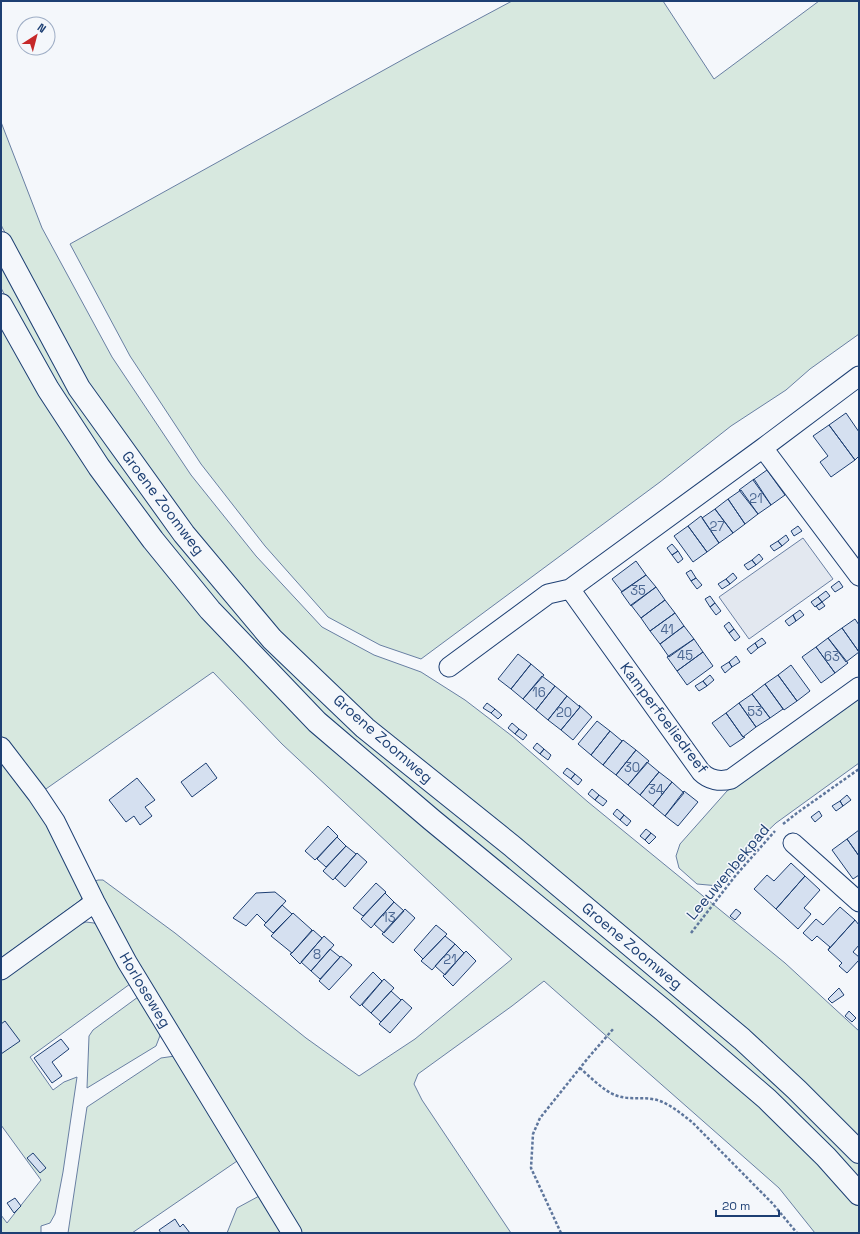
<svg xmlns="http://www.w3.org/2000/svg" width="860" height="1234" font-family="'Space Grotesk',sans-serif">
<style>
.green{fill:#d7e8df;stroke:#687fa3}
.parking{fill:#e3e8f0;stroke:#687fa3}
.building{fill:#d5e0f0;stroke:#1d3f73}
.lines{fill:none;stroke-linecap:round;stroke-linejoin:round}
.street-casing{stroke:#1d3f73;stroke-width:21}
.secondary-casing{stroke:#1d3f73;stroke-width:24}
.path{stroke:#5e769c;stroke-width:2.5;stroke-dasharray:3 2;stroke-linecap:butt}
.street{stroke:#f4f7fb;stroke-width:19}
.secondary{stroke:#f4f7fb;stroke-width:22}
.labels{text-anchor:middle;stroke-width:3;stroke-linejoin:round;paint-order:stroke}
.number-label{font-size:13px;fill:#4b6792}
.street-label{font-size:15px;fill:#1d3f73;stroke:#f4f7fb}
</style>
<rect width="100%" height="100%" fill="#f4f7fb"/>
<path class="green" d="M512,1H663L714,79L819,1H859V334L810,369L786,390L731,426L660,482L421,659L380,645L328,617L265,546L201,464L130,356L70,244L411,55Z
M1,122L42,228L112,357L191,475L256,556L322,627L374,655L421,672L465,700L512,736L588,802L785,963L859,1031V1141L387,734L280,634L189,529L87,384L2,227L1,224Z
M1,260L216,584L796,1098L859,1163V1185L338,729L266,660L142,512L70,409L25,333L1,288Z
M1,321L225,639L731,1076L815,1159L859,1205V1233H815L779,1188L544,981L512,1006L418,1074L414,1084L422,1100L511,1233H301L172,1024L93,882L98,880H103L175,933L306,1038L359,1076L415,1039L512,959L282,744L213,672L43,791L1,738Z
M859,695V763L776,823L758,840L719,886L697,884L679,868L676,856L680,844L727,791Z
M1,761L47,822L83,897L78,902L1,958Z
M86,922L94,923L101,928L130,984L30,1057L53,1090L64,1082L77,1077L63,1172L55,1214L50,1223L41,1226V1233H1V1215L7,1223L41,1180L1,1125V980L73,927Z
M138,997L161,1033L156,1046L87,1088L89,1036L93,1030Z
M175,1056L240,1159L132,1233H68L87,1107L161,1058Z
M261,1195L284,1233H227L237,1208Z"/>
<path class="parking" d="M803,538L833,579L749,639L719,597Z"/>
<path class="building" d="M846,413L859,432V456L855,460L829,425Z
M829,425L855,460L831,477L820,462L828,456L813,436Z
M767,470L785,495L771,505L753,480Z
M754,479L771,505L758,514L739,490Z
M741,490L758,514L745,524L728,499Z
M728,499L745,524L733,533L715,509Z
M715,509L733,533L719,543L702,518Z
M701,516L719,543L707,552L688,526Z
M688,526L707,552L693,562L674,536Z
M798,526L802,531L794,536L791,531Z
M786,535L789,540L782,546L778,541Z
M778,541L782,546L774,551L770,546Z
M672,544L678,551L672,555L667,548Z
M678,551L683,559L678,563L672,555Z
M759,554L763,559L756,565L752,560Z
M752,560L756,565L748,570L744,565Z
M636,561L646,575L622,592L612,579Z
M691,570L696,578L691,581L686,573Z
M733,573L737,578L730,584L726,579Z
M646,575L656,587L631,606L621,592Z
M696,578L702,585L697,589L691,581Z
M726,579L730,584L722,589L718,584Z
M839,581L843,587L835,592L831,587Z
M656,587L665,600L641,618L631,605Z
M826,591L830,596L822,602L818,597Z
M710,596L715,603L710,607L705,599Z
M818,597L822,602L815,607L811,602Z
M665,600L675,613L650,631L641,618Z
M822,602L825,606L819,610L816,606Z
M715,603L721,611L716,615L710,607Z
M800,610L804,615L796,621L793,615Z
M675,613L684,626L660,644L650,631Z
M793,615L796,621L789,626L785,621Z
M855,619L859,625V652L842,628Z
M729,622L734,629L729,633L724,626Z
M684,626L694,639L669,657L660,644Z
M842,628L859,652L846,662L828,638Z
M734,629L740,637L735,641L729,633Z
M762,638L766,643L758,648L755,643Z
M828,638L848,663L835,673L816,647Z
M694,639L703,652L677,671L667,657Z
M755,643L758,648L751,654L747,649Z
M816,647L835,673L821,683L802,657Z
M703,652L713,666L687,685L677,671Z
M518,654L531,664L511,689L498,679Z
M736,656L740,662L732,667L729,662Z
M729,662L732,667L725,673L721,667Z
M531,664L544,675L523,699L511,689Z
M791,665L810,691L797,701L778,675Z
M710,675L714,680L707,686L703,681Z
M778,675L797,701L784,710L765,684Z
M542,676L555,686L536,710L523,699Z
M703,681L707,686L699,691L695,686Z
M765,684L783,709L770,718L752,694Z
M555,686L567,696L548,720L536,710Z
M752,694L770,718L756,727L739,703Z
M567,696L580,707L561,730L548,720Z
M487,703L495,709L491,713L483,708Z
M739,703L756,727L743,737L726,713Z
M579,705L592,717L573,740L561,730L580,707Z
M495,709L502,715L498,719L491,713Z
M726,713L743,737H745L730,747L712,723Z
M597,721L610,731L591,755L578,744Z
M512,723L519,729L515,734L508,728Z
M519,729L527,735L523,740L515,734Z
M610,731L622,741L603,765L591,755Z
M623,740L636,750L616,775L603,765Z
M537,743L544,749L540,754L533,748Z
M544,749L551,755L548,760L540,754Z
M636,750L649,761L628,785L616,775Z
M647,762L659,772L640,795L628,785Z
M206,763L217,778L192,797L181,782Z
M567,768L575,774L571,779L563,773Z
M659,772L672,782L653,806L640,795Z
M575,774L582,780L578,785L571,779Z
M137,778L155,800L145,807L152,816L140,825L134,816L126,822L109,800Z
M672,782L684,793L665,816L653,806Z
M592,789L599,795L595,800L588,794Z
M684,791L698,802L678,826L665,816Z
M599,795L607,801L603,806L595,800Z
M847,795L851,800L843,806L840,801Z
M840,801L843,806L836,811L832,806Z
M617,809L624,815L620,820L613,814Z
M819,811L822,816L815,822L811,817Z
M624,815L631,821L627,826L620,820Z
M328,826L338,836L315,860L305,851Z
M646,829L651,833L645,840L640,836Z
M859,830V856L847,839Z
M651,833L656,837L649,844L645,840Z
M337,837L346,846L326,867L317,859Z
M847,839L859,856V875L853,879L832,850Z
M346,846L356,854L333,880L323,871Z
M357,853L367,862L345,887L335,878Z
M791,863L805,876L776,909L754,889L767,875L774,881Z
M805,876L820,890L804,908L811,914L798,929L776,909Z
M376,883L386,892L363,916L353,908Z
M275,892L286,901L266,923L257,914L246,926L233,918L256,893Z
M385,893L394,902L371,928L361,919Z
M394,902L404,911L384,933L374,924Z
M282,905L292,914L273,933L264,925Z
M840,907L855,920L828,950L830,947L817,936L812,941L803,933L816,919L823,925Z
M405,909L415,918L393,943L382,934Z
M736,909L741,913L735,920L730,916Z
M293,913L312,930L292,953L271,936Z
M855,920L859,925V945L853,952L859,957V960L847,973L839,966L842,963L828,950Z
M436,925L447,934L423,959L414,950Z
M313,930L322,938L300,964L290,954L292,953Z
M324,936L334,945L311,971L301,962Z
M445,936L455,944L432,970L421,961Z
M455,944L464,953L445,975L435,966Z
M330,949L340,957L320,979L311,971Z
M466,951L476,961L453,986L443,976Z
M341,956L352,965L329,990L319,981Z
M373,972L382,981L360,1006L350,997Z
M384,979L394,988L371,1013L362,1005Z
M839,988L844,995L832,1003L828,999Z
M391,991L401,1000L381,1022L371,1013Z
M402,999L412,1008L390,1033L379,1024Z
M849,1011L856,1018L852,1022L845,1016Z
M5,1021L20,1041L1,1054V1024Z
M61,1039L69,1049L52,1062L62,1076L52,1083L34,1058Z
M33,1153L46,1168L40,1173L27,1158Z
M15,1198L21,1206L14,1213L7,1203Z
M175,1219L180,1227L183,1224L190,1233H161L159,1230Z"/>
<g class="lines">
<g class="street-casing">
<path id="street" d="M859,376L763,448L570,589L701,772C709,780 720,782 731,779L859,687
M763,448L859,576
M449,667L548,594L570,589
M1,747L37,794L55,821L95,902L127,962L292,1233
M793,843L859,902
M1,970L95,902"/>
</g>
<g class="secondary-casing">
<path id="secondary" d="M1,243L79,388L184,534L272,639L365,728L512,846L742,1039L797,1090L859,1152
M1,305L48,389L99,467L153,540L210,610L317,722L432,820L663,1010L767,1099L826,1157L859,1194"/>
</g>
<path class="path" d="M783,824L797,813L859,769
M691,933L736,875L775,831
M580,1068C589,1076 604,1091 615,1095C627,1100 639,1097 652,1099C667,1101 680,1113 692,1122L773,1204L797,1233
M561,1233L531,1168L533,1134L540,1118L588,1058L614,1028"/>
<use href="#street" class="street"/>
<use href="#secondary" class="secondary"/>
</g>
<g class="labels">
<g class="number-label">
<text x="756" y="503">21</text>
<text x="717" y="531">27</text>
<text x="638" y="595">35</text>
<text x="667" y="634">41</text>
<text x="685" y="660">45</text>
<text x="832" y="661">63</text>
<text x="539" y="697">16</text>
<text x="755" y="716">53</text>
<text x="564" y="717">20</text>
<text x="632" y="772">30</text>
<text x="656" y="794">34</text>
<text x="389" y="922">13</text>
<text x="317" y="959">8</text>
<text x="450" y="964">21</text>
</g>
<g class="street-label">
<text transform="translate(163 503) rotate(53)" y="5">Groene Zoomweg</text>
<text transform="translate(664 718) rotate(53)" y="5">Kamperfoeliedreef</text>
<text transform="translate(383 739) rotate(41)" y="5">Groene Zoomweg</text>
<text transform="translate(728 872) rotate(-50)" y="5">Leeuwenbekpad</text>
<text transform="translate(632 946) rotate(40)" y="5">Groene Zoomweg</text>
<text transform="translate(145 990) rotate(59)" y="5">Horloseweg</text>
</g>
</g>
<rect width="860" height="1234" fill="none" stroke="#1d3f73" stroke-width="4"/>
<g transform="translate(36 36) rotate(36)"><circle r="19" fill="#f4f7fb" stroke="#9eadc5"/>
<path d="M0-3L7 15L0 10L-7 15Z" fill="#c62828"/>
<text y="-6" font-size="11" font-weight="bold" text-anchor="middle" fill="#1d3f73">N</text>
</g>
<path d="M716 1210v6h63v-6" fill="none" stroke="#1d3f73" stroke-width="2"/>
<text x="722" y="1210" font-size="12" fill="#1d3f73" stroke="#f4f7fb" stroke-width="3" paint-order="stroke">20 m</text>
</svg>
